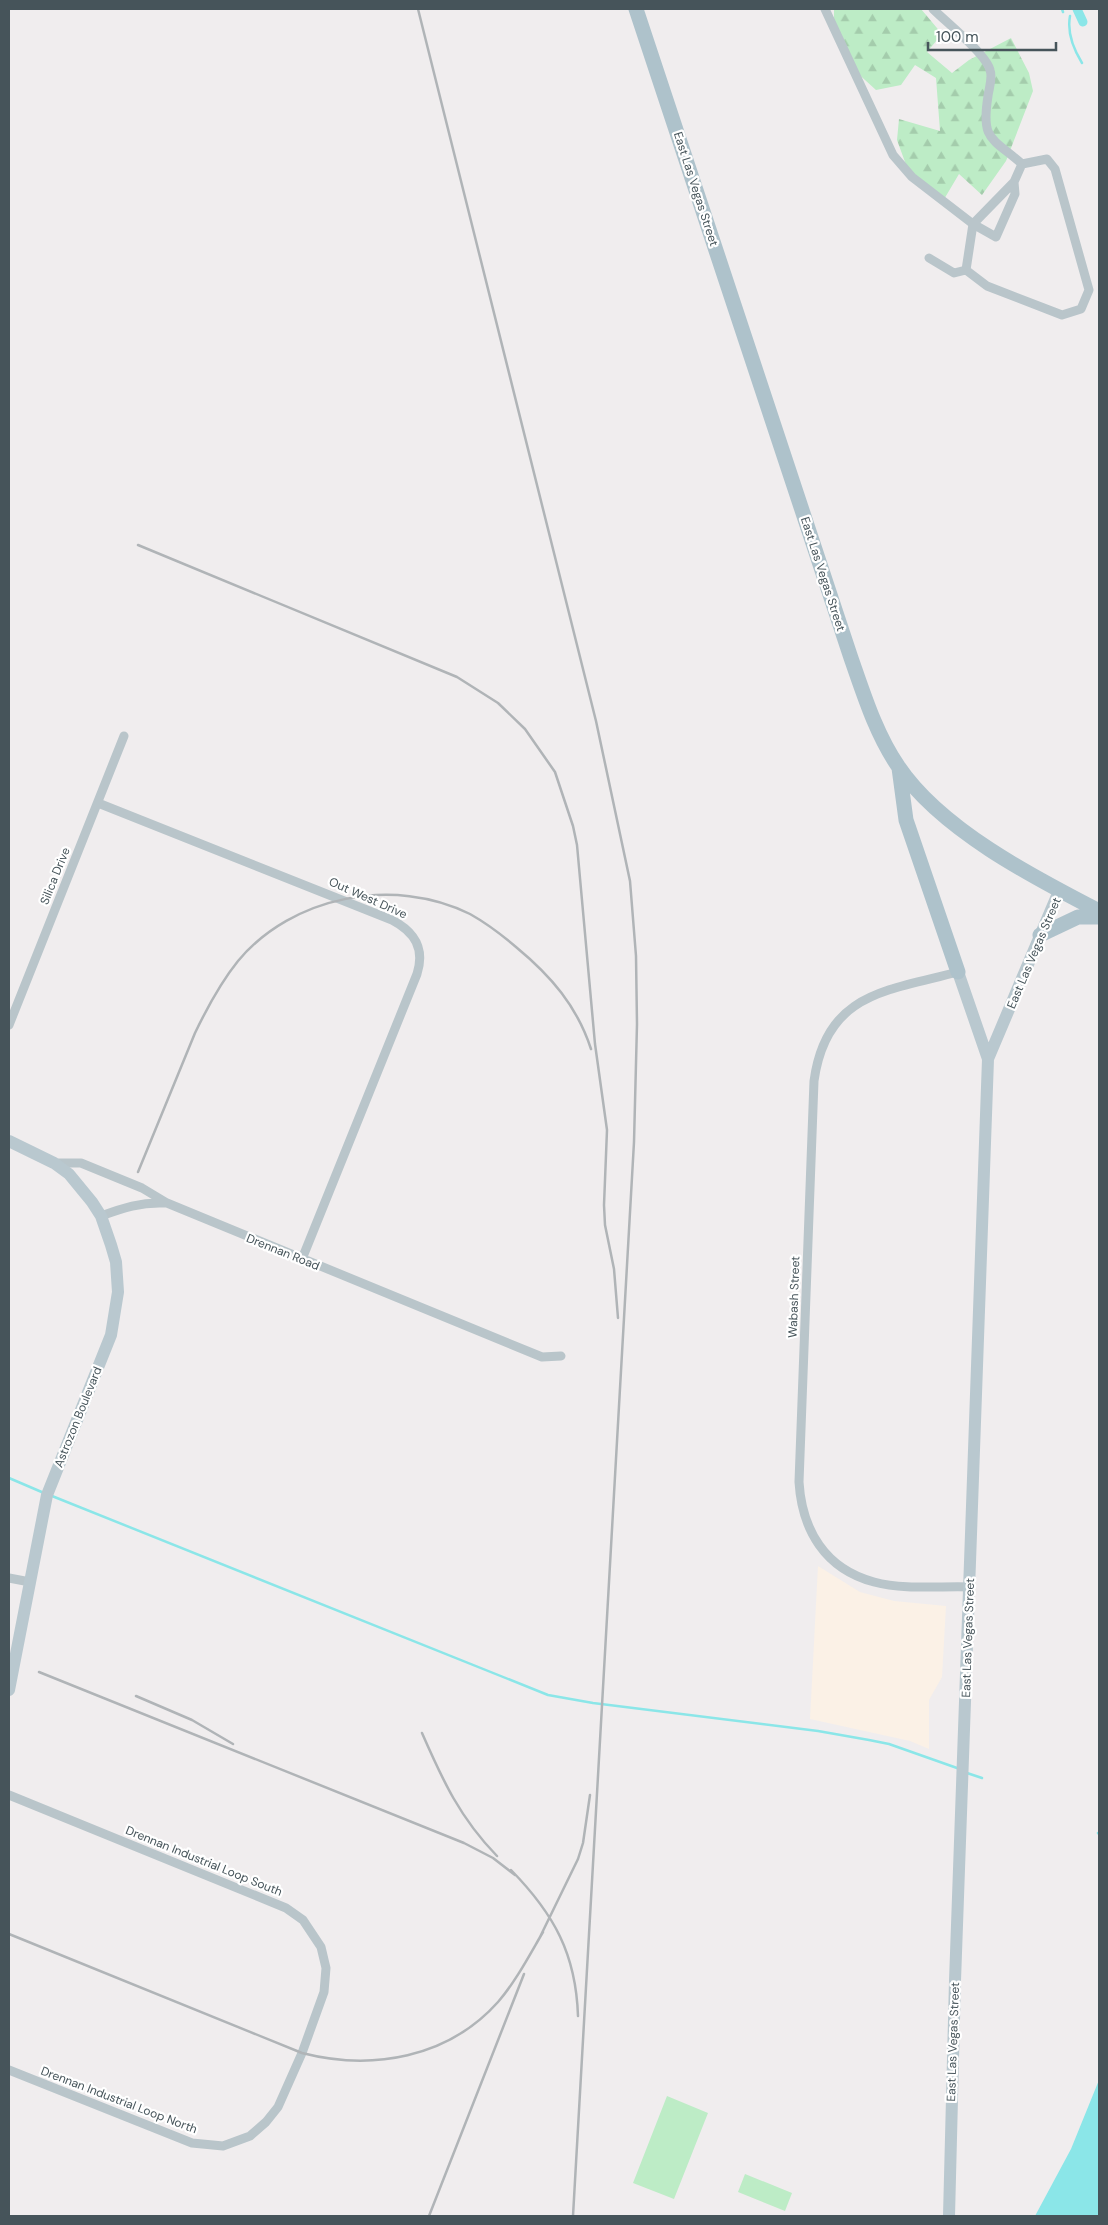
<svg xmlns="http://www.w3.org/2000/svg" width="1108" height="2225" font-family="'DM Sans',sans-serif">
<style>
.commercial{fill:#fbf1e6}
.green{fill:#bdecc6}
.forest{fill:url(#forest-firs)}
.water{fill:#8be6e8}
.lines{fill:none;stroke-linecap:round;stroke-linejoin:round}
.stream{stroke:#8be6e8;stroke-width:2.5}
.canal{stroke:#8be6e8;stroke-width:9}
.street{stroke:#b9c5ca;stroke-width:9}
.secondary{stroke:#b9c8cf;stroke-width:12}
.primary{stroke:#aec2cb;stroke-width:15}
.rail{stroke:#b0b4b7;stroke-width:2.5}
.labels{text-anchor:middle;stroke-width:4.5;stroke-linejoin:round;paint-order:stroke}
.street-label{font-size:12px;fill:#46545a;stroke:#fff}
</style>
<defs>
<pattern id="forest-firs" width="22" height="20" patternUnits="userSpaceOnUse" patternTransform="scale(1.25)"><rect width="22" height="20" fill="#bdecc6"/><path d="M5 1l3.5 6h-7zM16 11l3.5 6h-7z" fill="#a4ccac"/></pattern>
</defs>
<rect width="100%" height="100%" fill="#f0edee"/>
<path class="commercial" d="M818,1566L860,1592L894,1601L946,1606L942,1677L929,1700V1749L910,1741L810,1719Z"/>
<path class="green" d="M667,2096L708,2113L674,2199L633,2183Z
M745,2174L792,2193L785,2211L738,2192Z"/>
<path class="forest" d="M834,9H921L942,34L927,52L952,73L969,60L1011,38L1029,73L1033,91L1006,161L982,195L959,174L943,201L909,173L897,140L899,119L940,131L936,78L915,65L901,85L876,90L854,70L834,28Z"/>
<path class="water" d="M1099,2080V2216H1035L1071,2149Z"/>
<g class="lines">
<path class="stream" d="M1062,9L1063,12
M1070,16C1067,32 1074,50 1082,63
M9,1478L44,1493
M52,1496L548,1695L593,1703L818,1731L869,1740L889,1744L957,1768
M967,1773L982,1778
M1098,1833L1099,1834"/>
<path class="canal" d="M1077,9L1083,22"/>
<path class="street" d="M825,9L893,155L912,177L973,224L996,237L1015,194L1014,182
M933,9C946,22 986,54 990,70C993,78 989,88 988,96C981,140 991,137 1022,164
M1047,159L1055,169L1089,290L1081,309L1062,315L987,286L966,270L973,224L1014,182L1022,164Z
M929,258L954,273L966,270
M98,803L392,920C415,932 425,949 417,974L302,1259
M958,972C886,991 826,993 814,1081L799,1482C802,1530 825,1569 874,1582C904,1590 939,1586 970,1587
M9,1025L124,736
M54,1163H81L142,1188L167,1203L542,1357L561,1356
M101,1216C123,1208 141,1202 164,1203
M9,1578L30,1582
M9,1795L286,1908L303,1920L321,1947L326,1968L324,1992L302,2053L278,2107L266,2122L250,2136L223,2146L192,2143L9,2070"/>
<path class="secondary" d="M988,1059L1059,891
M9,1141L54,1163L69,1174L92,1202L101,1216L111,1245L116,1262L118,1292L111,1335L47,1495L9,1690
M949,2216L955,1981L988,1059L958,972"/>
<path class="primary" d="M636,9L851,658C864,695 876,734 898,766C940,829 1033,877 1099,911
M899,768L906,820L958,972
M1040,935L1078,917H1099"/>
<path class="rail" d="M418,9L596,721L630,881L636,956L637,1024L634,1142L573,2216
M138,545L457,677L498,703L525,729L555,772L573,826L577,845L595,1044L607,1130L604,1205L605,1225L614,1269L618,1318
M138,1172L195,1033C207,1008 221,982 238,961C292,896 394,876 470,914C486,923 502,935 516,947C551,976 577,1006 591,1049
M39,1672L464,1843L493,1858L515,1875
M136,1696L192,1720L233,1744
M422,1733C443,1781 460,1818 497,1856
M511,1870C554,1914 576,1954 578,2016
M9,1934L302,2053C372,2071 448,2058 498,2002C516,1981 529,1956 543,1932
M540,1937L578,1859L583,1843L590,1795
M429,2216L524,1974"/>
</g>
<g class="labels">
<g class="street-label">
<text transform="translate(696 189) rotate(72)" y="4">East Las Vegas Street</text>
<text transform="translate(823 574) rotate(72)" y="4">East Las Vegas Street</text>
<text transform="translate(55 876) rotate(-68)" y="4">Silica Drive</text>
<text transform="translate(368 898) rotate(24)" y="4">Out West Drive</text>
<text transform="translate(1034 953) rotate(-67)" y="4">East Las Vegas Street</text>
<text transform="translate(283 1252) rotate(22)" y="4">Drennan Road</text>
<text transform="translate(794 1297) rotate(-88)" y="4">Wabash Street</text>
<text transform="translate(78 1417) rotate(-68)" y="4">Astrozon Boulevard</text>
<text transform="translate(968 1638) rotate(-88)" y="4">East Las Vegas Street</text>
<text transform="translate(204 1861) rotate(22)" y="4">Drennan Industrial Loop South</text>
<text transform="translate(953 2042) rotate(-88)" y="4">East Las Vegas Street</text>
<text transform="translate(119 2100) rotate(21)" y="4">Drennan Industrial Loop North</text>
</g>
</g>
<rect width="1108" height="2225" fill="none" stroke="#46545a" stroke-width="20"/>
<path d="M928 42v8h128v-8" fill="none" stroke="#46545a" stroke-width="2.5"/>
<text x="936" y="42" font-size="15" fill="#46545a" stroke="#ffffff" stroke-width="4" paint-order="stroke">100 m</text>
</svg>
